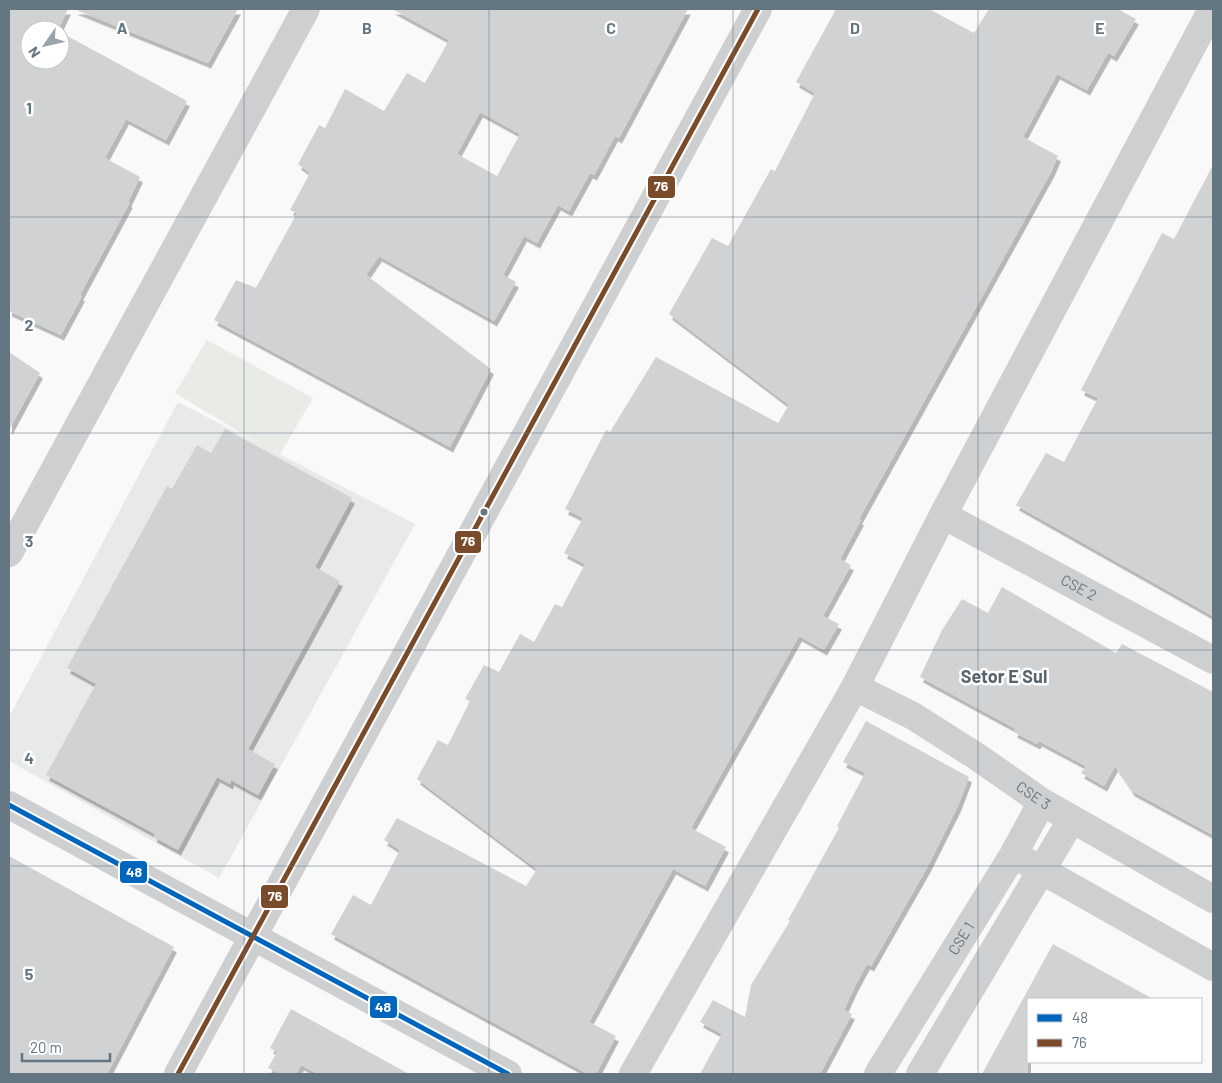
<svg xmlns="http://www.w3.org/2000/svg" width="1222" height="1083" font-family="Barlow,sans-serif">
<style>
.built{fill:#e8e9e9}
.green{fill:#e8ebe6}
.building{fill:#d0d2d3;fill-rule:evenodd;filter:url(#shadow)}
.lines{fill:none;stroke-linecap:round;stroke-linejoin:round}
.minor{stroke:#cecfd0;stroke-width:28}
.bus-1-casing{stroke:#fff;stroke-width:9}
.bus-2-casing{stroke:#fff;stroke-width:9}
.bus-1{stroke:#0065bd;stroke-width:5}
.bus-2{stroke:#7a4b2a;stroke-width:5}
.grid{fill:none;stroke:#657683;stroke-width:1;stroke-opacity:0.55}
.bus-dot{fill:#657683;stroke:#fff;stroke-width:2}
.labels{text-anchor:middle;stroke-width:5;stroke-linejoin:round;paint-order:stroke}
.street-label{font-size:15px;fill:#657683;stroke:#fff}
.quarter-label{font-size:18px;font-weight:bold;fill:#57646e;stroke:#fff}
.grid-label{font-size:16px;text-anchor:middle;font-weight:bold;fill:#657683;stroke:#fff;stroke-width:5;stroke-linejoin:round;paint-order:stroke}
.line-badge{stroke:#fff;stroke-width:2}
.badge-label{font-size:14px;text-anchor:middle;font-weight:bold;fill:#fff}
</style>
<defs>
<filter id="shadow"><feDropShadow dx="3" dy="5.5" stdDeviation="0" flood-color="#0004"/></filter>
</defs>
<rect width="100%" height="100%" fill="#f9f9f9"/>
<path class="built" d="M178,402L415,524L219,878L9,761V717Z"/>
<path class="green" d="M207,340L313,398L279,456L175,393Z"/>
<path class="building" d="M9,9H68L58,30H30V60H60V32L187,101L166,140L126,119L105,158L140,177L128,202H130L80,295L82,296L61,335L9,311Z
M74,9H238L208,63Z
M392,9H688L619,138L615,136L594,175L590,173L569,211L558,205L537,243L524,236L503,275L516,282L494,321L379,256L366,275L491,369L450,447L214,320L236,280L256,288L297,213L290,210L310,173L298,164L319,125L325,128L345,89L384,111L407,73L425,83L449,40ZM480,112L520,134L497,176L457,154Z
M836,9H929L974,33L989,9H1118L1136,19L1114,56L1108,53L1087,90L1057,74L1023,137L1058,156L1051,172L859,519L861,520L840,559L851,565L823,616L839,624L824,650L799,636L691,828L726,847L705,886L673,869L589,1022L616,1036L596,1074H588L331,934L353,895L371,905L400,850L384,840L397,818L526,886L537,869L417,779L438,740L448,745L470,701L465,699L484,665L499,672L520,634L534,642L555,604L562,607L585,564L564,553L583,518L565,509L606,430L610,432L656,357L778,423L789,405L669,314L712,238L728,246L771,169L775,171L815,93L796,82Z
M1213,165V616L1016,505L1046,453L1064,462L1098,398L1081,390L1162,233L1174,239Z
M9,352L40,373L9,430Z
M225,429L352,498L315,567L340,581L248,749L275,764L258,795L231,780L230,784L217,777L178,850L154,837L155,834L46,775L96,684L67,668L167,486L172,489L197,445L211,453Z
M1002,587L1116,653L1122,644L1213,692V835L1132,791L1115,766L1104,786L1081,773L1086,766L1039,741L1037,744L1014,732L1016,729L920,677L942,630L962,599L988,613Z
M866,721L969,777L958,806L928,866L871,966L867,964L855,986L844,1010L852,1014L820,1074H700L722,1034L700,1022L713,1000L745,1017L751,985L790,921L788,920L839,828L837,826L865,773L843,762Z
M9,856L174,947L107,1074H9Z
M1053,944L1153,999H1028V1074H982Z
M291,1009L409,1074H318L301,1065L296,1074H281L268,1068L277,1052L270,1048Z"/>
<g class="lines">
<g class="minor">
<path id="s1" d="M943,515L1213,660"/>
<path d="M9,553L306,9"/>
<path id="s2" d="M855,687L913,716L976,756L1042,802L1213,899"/>
<path d="M9,805L508,1074"/>
<path d="M1027,862L1213,967"/>
<path d="M178,1074L758,9"/>
<path d="M633,1074L855,687L943,515L1212,9"/>
<path id="s3" d="M878,1074L1013,855L1042,802"/>
<path d="M920,1074L1072,819"/>
</g>
<g class="bus-1-casing">
<path id="bus-1" d="M9,805L508,1074"/>
</g>
<g class="bus-2-casing">
<path id="bus-2" d="M178,1074L758,9"/>
</g>
<use href="#bus-1" class="bus-1"/>
<use href="#bus-2" class="bus-2"/>
</g>
<path class="grid" d="M244,9V1074M489,9V1074M733,9V1074M978,9V1074M9,217H1213M9,433H1213M9,650H1213M9,866H1213"/>
<circle class="bus-dot" cx="484" cy="512" r="4.5"/>
<g class="labels">
<g class="street-label">
<text dy="5" stroke="none"><textPath href="#s1" startOffset="154">CSE 2</textPath></text>
<text dy="5" stroke="none"><textPath href="#s2" startOffset="209">CSE 3</textPath></text>
<text dy="5" stroke="none"><textPath href="#s3" startOffset="159">CSE 1</textPath></text>
</g>
<g class="quarter-label">
<text x="1004" y="683">Setor E Sul</text>
</g>
</g>
<g class="grid-label">
<text x="122" y="34">A</text>
<text x="367" y="34">B</text>
<text x="611" y="34">C</text>
<text x="855" y="34">D</text>
<text x="1100" y="34">E</text>
<text x="29" y="114">1</text>
<text x="29" y="331">2</text>
<text x="29" y="547">3</text>
<text x="29" y="764">4</text>
<text x="29" y="980">5</text>
</g>
<g class="line-badge">
<rect x="647" y="175" width="29" height="24" rx="5" fill="#7a4b2a"/>
<rect x="454" y="530" width="28" height="24" rx="5" fill="#7a4b2a"/>
<rect x="119" y="860" width="29" height="24" rx="5" fill="#0065bd"/>
<rect x="260" y="884" width="29" height="25" rx="5" fill="#7a4b2a"/>
<rect x="369" y="995" width="29" height="24" rx="5" fill="#0065bd"/>
</g>
<g class="badge-label">
<text x="661" y="191">76</text>
<text x="468" y="546">76</text>
<text x="134" y="877">48</text>
<text x="275" y="901">76</text>
<text x="383" y="1012">48</text>
</g>
<rect width="1222" height="1083" fill="none" stroke="#657683" stroke-width="20"/>
<rect x="1027" y="998" width="175" height="65" fill="#ffffff" stroke="#c1c8cd"/>
<rect x="1037" y="1014" width="25" height="8" fill="#0065bd" stroke="#c1c8cd"/>
<text x="1072" y="1023" font-size="15" fill="#657683">48</text>
<rect x="1037" y="1039" width="25" height="8" fill="#7a4b2a" stroke="#c1c8cd"/>
<text x="1072" y="1048" font-size="15" fill="#657683">76</text>
<g transform="translate(45 45) rotate(236)"><circle r="24" fill="#ffffff" stroke="#c1c8cd"/>
<path d="M0-4L9 19L0 12L-9 19Z" fill="#99a4ac"/>
<text y="-8" font-size="14" font-weight="bold" text-anchor="middle" fill="#657683">N</text>
</g>
<path d="M22 1053v8h88v-8" fill="none" stroke="#657683" stroke-width="2.5"/>
<text x="30" y="1053" font-size="15" fill="#657683" stroke="#ffffff" stroke-width="4" paint-order="stroke">20 m</text>
</svg>
